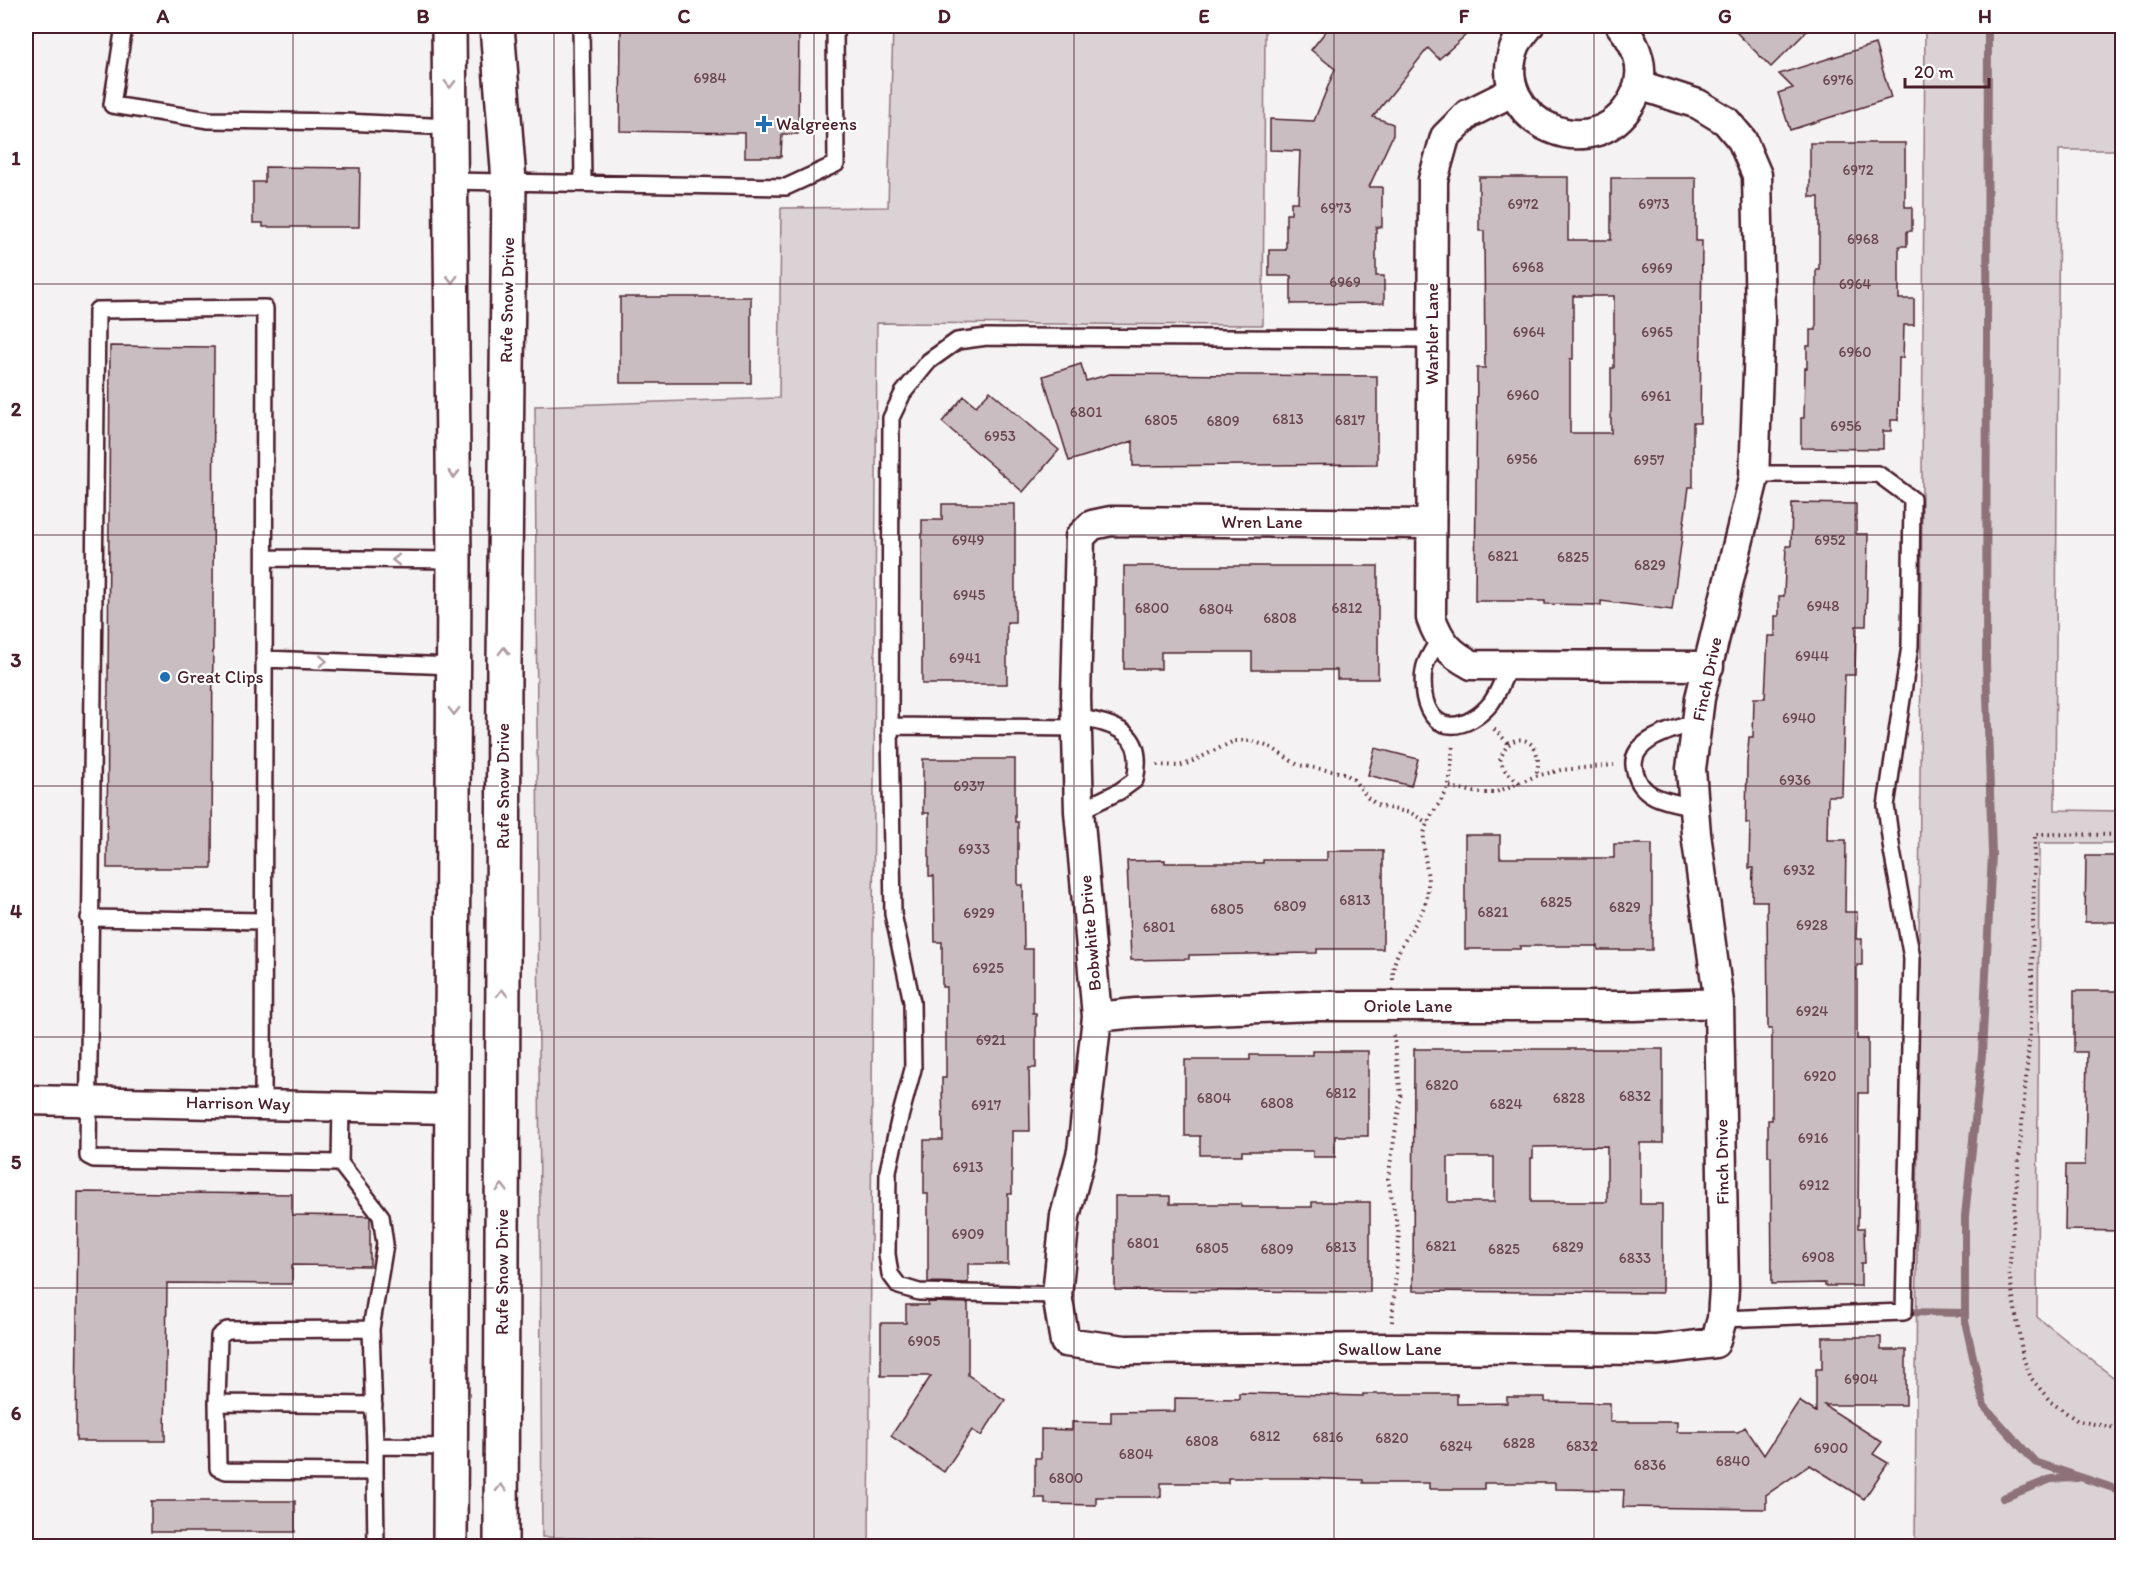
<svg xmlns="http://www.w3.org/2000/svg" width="2148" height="1572" font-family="Itim,sans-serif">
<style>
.green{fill:#dbd2d5;stroke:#927880;stroke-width:1.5}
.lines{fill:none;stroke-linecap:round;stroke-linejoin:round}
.stream{stroke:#8d727a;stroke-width:8}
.building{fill:#cabdc1;stroke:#4a1f2b;stroke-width:1.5;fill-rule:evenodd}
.service-casing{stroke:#4a1f2b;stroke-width:20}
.minor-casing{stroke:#4a1f2b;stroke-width:33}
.secondary-casing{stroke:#4a1f2b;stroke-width:38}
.path{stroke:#4a1f2b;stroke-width:4;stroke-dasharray:1.5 4.5;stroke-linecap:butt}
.service{stroke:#fff;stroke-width:15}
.minor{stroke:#fff;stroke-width:28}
.secondary{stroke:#fff;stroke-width:33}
.oneway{stroke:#ae9aa0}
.grid{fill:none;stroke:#4a1f2b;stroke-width:1.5;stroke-opacity:0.55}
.poi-dot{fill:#1f6fb2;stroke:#fff;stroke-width:2}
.labels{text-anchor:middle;stroke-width:4.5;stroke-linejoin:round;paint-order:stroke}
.number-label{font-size:15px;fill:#6a4650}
.poi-label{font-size:18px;fill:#4a1f2b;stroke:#fff;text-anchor:start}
.street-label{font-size:18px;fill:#4a1f2b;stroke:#fff}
.neatline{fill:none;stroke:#4a1f2b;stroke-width:2}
.grid-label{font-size:20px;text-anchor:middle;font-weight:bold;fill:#4a1f2b}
</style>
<rect width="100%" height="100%" fill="#f4f2f2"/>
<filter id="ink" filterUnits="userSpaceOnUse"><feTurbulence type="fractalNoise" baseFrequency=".0167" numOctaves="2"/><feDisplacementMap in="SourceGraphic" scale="12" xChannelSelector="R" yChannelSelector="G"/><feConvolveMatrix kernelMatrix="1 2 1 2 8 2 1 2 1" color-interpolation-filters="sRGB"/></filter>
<g filter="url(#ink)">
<path class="green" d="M893,26H1265L1263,325L877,323L869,1546L542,1537L535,406L779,398L781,208L888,207Z
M1925,26H2122V150H2059L2055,810L2122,811V843H2039L2037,1317L2122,1384V1546H1915Z"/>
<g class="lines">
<path class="stream" d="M1988,26L1986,661L1992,854L1982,1054L1965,1216V1321L1984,1406L2035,1462L2122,1491
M1904,1312L1965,1313
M2003,1498L2051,1479L2077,1478"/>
</g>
<path class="building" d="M621,26H799L798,134H782L781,157H745V133L620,131Z
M1330,26H1476L1439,59L1428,48L1373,117L1393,124V135L1369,187H1382V227H1376V276H1384V303L1291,304V276H1269V250H1286V214H1291V202H1298L1300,151L1270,150V119L1314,121L1335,69L1311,50Z
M1730,26H1812L1771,67Z
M1875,44L1891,98L1790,130L1778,93L1793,88L1779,74Z
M1810,143H1905V207H1912V231H1907V246H1899V299H1914V325H1904L1903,358H1899L1898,420H1891V431H1883V449L1801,448V418H1804L1805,368H1807V346H1810V330H1816V269H1819V197H1810Z
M265,167L360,168L359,227H263V223H253V182H265Z
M1479,177H1568V240H1611V178H1696V241H1702L1700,423H1693V487H1689L1672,610L1601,601V605L1545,604V601H1475L1477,368H1485L1484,231H1479ZM1573,296H1614V368H1611V433H1570V359H1573Z
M620,297H751V383H620Z
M110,346L214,347L212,868H107Z
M1081,364L1086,381L1110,374L1377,376V464L1133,466V441L1069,461L1043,376Z
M990,391L1059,450L1023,492L942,422L964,396L976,406Z
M1792,503L1856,504V534H1868L1866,626H1856L1855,675H1845L1842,796H1828L1827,840H1846L1845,912H1857L1856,939H1862V965H1857V1039H1868V1093H1859L1858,1228H1864L1865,1263H1861V1286H1825V1283L1772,1284L1771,1156H1768V1120H1772V1029H1768L1767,901H1752L1753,868H1749L1750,823H1746L1747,763L1749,737H1753L1754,698H1765L1768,636H1775V616H1779V596H1784L1786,546H1791Z
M942,504H1015V622H1007V684H922V520H942Z
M1124,566H1378V679H1337V670H1252V652H1161V669H1124Z
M1375,748L1418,759L1411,786L1368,775Z
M923,759H1015V822H1018V885H1023L1024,949H1033V1013H1036V1068H1029L1030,1131H1012V1194H1008V1264H968V1283L928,1282V1194H924V1140H943L942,1078H946V987H942V942H935L934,876H929V813H923Z
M1465,835H1500V858H1614V844H1652V950H1598V946H1520V949H1465Z
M1327,851H1383V949H1317V953L1189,955V959L1131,960L1127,861L1165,860V863H1263V860H1327Z
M2086,856H2122V922H2085Z
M2074,991H2122V1231L2065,1230L2066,1165H2085L2087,1052H2074Z
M1414,1049H1663V1143H1640V1204H1662V1293L1413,1291ZM1607,1146V1202H1531V1158H1533V1147ZM1448,1157H1494V1202H1448Z
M1313,1051H1368V1136H1335V1157H1313V1151H1242V1155H1200V1136H1185V1060H1250V1055H1313Z
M78,1192L292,1194V1215L369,1216L370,1218V1266L292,1265V1284L167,1283L165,1441H76Z
M1115,1196H1170V1204H1241V1207H1312V1202H1370V1292L1115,1290Z
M928,1302L968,1303V1375L1005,1400L981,1436L972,1430L944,1472L891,1436L931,1376H881V1323H906V1305H928Z
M1822,1337H1881V1350H1906V1405H1824L1882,1442L1873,1454L1888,1463L1864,1499L1810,1465L1766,1495V1509L1623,1507L1624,1490L1555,1489V1483H1484V1489H1429V1483H1363V1480L1302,1478H1228V1483H1161V1497H1096V1505L1045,1504V1498H1035V1458H1041V1429L1072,1430V1422L1111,1423V1412L1175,1411V1398L1239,1399V1393L1363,1396V1394H1457V1404L1507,1403V1397H1545V1402L1610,1403V1422H1677V1432H1738L1745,1427L1764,1455L1799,1401L1816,1412V1369H1822Z
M151,1501H295V1532H151Z"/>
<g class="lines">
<g class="service-casing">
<path id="service" d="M124,26L112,105L209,120L345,122L451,127
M581,26L583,183
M451,181L786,187L836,164L835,26
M265,558L454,560
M1439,639C1435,647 1429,655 1426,663C1422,673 1423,686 1424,695C1432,738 1469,730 1491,703C1499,692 1504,677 1509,666
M264,659L454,666
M1077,717C1116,725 1146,731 1135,780L1120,791L1079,811
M890,726L1077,728
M1695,807C1682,804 1666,802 1654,796C1643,790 1638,783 1635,771C1626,740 1675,729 1697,722
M89,918L263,921
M263,1103L265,308L97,310L88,1156L94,1159L340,1163L341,1105
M340,1163L381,1216L385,1244L371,1329L375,1446L451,1447
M1057,1295L919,1292L899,1286L890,1274L887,1254L888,1171L899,1121L913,1069L912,1002L893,914L890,726L891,418L903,393L929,361L957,341L987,337L1432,339
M1722,1319L1904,1312L1912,958L1892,851L1886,806L1910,646L1912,499L1878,474H1754
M371,1329L227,1330L219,1336L217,1403L374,1405
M217,1403L218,1468L226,1471L375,1472V1446
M375,1472L376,1546"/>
</g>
<g class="minor-casing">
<path id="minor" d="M1529,26C1525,31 1519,38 1516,44C1483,120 1600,176 1636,93C1646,69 1637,45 1621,26
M1514,91L1468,114L1445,137L1433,180L1431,618C1440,642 1449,653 1472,665L1709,666
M1431,524L1111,521L1092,525L1080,537L1076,697L1079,811L1097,1017L1082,1151L1065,1216L1057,1295L1065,1342L1125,1350L1392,1348L1658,1350L1715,1343L1722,1319L1724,1288L1719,1003L1696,834L1691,769L1700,698L1754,478L1760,318L1757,175L1742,140L1726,121L1698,104L1639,85
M1097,1017L1136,1013L1313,1006H1634L1719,1003
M26,1100L451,1109"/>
</g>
<g class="secondary-casing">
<path id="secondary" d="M449,26L454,560L450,1546
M497,26L509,181L504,664L501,1546"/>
</g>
<path class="path" d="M1494,729L1508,743
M1157,765L1179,766L1189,763L1234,741H1252L1272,748L1298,765L1344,773L1353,779L1368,798L1379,806L1411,813L1428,823
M1519,783L1505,770L1500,761C1510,723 1547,740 1536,775
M1450,787L1479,793H1494L1536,776L1561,770L1614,765
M2122,835L2035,834L2031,1020L2009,1273L2023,1357L2031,1378L2051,1402L2078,1421L2122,1429
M1393,980C1391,949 1416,930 1425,904C1433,879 1422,859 1424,835C1426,818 1440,805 1447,790C1451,782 1452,755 1453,744
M1392,1322L1399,1235L1388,1179L1401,1095L1393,1032"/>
<use href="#service" class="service"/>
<use href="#minor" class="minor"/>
<use href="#secondary" class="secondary"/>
</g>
<defs><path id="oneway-chevron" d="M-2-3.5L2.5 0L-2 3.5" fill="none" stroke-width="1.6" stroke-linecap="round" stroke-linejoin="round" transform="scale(1.5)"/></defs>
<g class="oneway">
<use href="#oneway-chevron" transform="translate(450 84) rotate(89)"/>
<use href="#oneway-chevron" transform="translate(452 279) rotate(90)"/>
<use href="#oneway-chevron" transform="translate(454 474) rotate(90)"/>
<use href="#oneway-chevron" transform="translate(396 560) rotate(-180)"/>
<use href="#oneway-chevron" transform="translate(504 651) rotate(-90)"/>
<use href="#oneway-chevron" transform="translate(323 661) rotate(2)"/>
<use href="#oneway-chevron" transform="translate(454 711) rotate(90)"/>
<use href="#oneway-chevron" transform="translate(502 993) rotate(-90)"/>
<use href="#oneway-chevron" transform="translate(502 1188) rotate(-90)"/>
<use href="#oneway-chevron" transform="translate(501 1488) rotate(-90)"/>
</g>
</g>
<path class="grid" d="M293,26V1546M554,26V1546M814,26V1546M1074,26V1546M1334,26V1546M1594,26V1546M1855,26V1546M26,284H2122M26,535H2122M26,786H2122M26,1037H2122M26,1288H2122"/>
<g class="poi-dot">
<path d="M761 115h6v6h6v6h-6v6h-6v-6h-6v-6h6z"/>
<circle cx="165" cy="677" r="6"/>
</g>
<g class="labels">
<g class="number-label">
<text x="710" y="83">6984</text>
<text x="1838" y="85">6976</text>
<text x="1858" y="175">6972</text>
<text x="1523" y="209">6972</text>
<text x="1654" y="209">6973</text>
<text x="1336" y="213">6973</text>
<text x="1863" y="244">6968</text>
<text x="1528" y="272">6968</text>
<text x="1657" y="273">6969</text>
<text x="1345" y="287">6969</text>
<text x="1855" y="289">6964</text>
<text x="1529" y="337">6964</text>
<text x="1657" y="337">6965</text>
<text x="1855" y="357">6960</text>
<text x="1523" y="400">6960</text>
<text x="1656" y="401">6961</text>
<text x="1086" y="417">6801</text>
<text x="1288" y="424">6813</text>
<text x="1161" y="425">6805</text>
<text x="1350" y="425">6817</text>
<text x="1223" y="426">6809</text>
<text x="1846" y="431">6956</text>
<text x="1000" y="441">6953</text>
<text x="1522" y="464">6956</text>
<text x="1649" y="465">6957</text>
<text x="968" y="545">6949</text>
<text x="1830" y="545">6952</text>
<text x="1503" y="561">6821</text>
<text x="1573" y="562">6825</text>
<text x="1650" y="570">6829</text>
<text x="969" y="600">6945</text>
<text x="1823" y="611">6948</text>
<text x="1152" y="613">6800</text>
<text x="1347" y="613">6812</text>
<text x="1216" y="614">6804</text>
<text x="1280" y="623">6808</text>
<text x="1812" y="661">6944</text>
<text x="965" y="663">6941</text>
<text x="1799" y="723">6940</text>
<text x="1795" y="785">6936</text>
<text x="969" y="791">6937</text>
<text x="974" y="854">6933</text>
<text x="1799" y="875">6932</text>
<text x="1355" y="905">6813</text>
<text x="1556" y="907">6825</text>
<text x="1290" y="911">6809</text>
<text x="1625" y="912">6829</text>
<text x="1227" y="914">6805</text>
<text x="1493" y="917">6821</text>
<text x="979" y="918">6929</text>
<text x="1812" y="930">6928</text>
<text x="1159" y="932">6801</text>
<text x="988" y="973">6925</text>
<text x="1812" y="1016">6924</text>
<text x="991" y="1045">6921</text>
<text x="1820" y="1081">6920</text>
<text x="1442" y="1090">6820</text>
<text x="1341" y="1098">6812</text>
<text x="1635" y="1101">6832</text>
<text x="1214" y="1103">6804</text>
<text x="1569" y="1103">6828</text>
<text x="1277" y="1108">6808</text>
<text x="1506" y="1109">6824</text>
<text x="986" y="1110">6917</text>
<text x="1813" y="1143">6916</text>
<text x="968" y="1172">6913</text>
<text x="1814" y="1190">6912</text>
<text x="968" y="1239">6909</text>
<text x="1143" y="1248">6801</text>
<text x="1441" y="1251">6821</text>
<text x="1341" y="1252">6813</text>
<text x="1568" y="1252">6829</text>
<text x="1212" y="1253">6805</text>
<text x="1277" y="1254">6809</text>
<text x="1504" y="1254">6825</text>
<text x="1818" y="1262">6908</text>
<text x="1635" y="1263">6833</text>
<text x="924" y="1346">6905</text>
<text x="1861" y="1384">6904</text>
<text x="1265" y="1441">6812</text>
<text x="1328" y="1442">6816</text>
<text x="1392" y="1443">6820</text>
<text x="1202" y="1446">6808</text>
<text x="1519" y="1448">6828</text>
<text x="1456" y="1451">6824</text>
<text x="1582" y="1451">6832</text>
<text x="1831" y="1453">6900</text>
<text x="1136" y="1459">6804</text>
<text x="1733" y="1466">6840</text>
<text x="1650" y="1470">6836</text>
<text x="1066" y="1483">6800</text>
</g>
<g class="poi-label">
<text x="776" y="130">Walgreens</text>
<text x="177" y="683">Great Clips</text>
</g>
<g class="street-label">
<text transform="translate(507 300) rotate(-89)" y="6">Rufe Snow Drive</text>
<text transform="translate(1432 334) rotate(-90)" y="6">Warbler Lane</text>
<text x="1262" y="528">Wren Lane</text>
<text transform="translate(1707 679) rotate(-78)" y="6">Finch Drive</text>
<text transform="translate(503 786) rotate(-90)" y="6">Rufe Snow Drive</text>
<text transform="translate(1090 933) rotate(-95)" y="6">Bobwhite Drive</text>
<text x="1408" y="1012">Oriole Lane</text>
<text transform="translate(238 1103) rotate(1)" y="6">Harrison Way</text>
<text transform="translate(1722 1162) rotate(-91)" y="6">Finch Drive</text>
<text transform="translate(502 1272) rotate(-90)" y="6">Rufe Snow Drive</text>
<text x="1390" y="1355">Swallow Lane</text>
</g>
</g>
<rect width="2148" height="1572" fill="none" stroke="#fff" stroke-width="66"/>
<path d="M1905 78v9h84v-9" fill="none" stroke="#4a1f2b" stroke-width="3"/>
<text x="1914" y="78" font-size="18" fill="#4a1f2b" stroke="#ffffff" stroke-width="4.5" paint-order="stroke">20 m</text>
<rect x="33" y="33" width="2082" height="1506" class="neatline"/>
<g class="grid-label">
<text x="163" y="23">A</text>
<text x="423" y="23">B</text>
<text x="684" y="23">C</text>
<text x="944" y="23">D</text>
<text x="1204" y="23">E</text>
<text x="1464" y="23">F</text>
<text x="1725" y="23">G</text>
<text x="1985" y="23">H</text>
<text x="16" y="165">1</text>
<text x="16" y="416">2</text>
<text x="16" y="667">3</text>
<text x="16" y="918">4</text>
<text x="16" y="1169">5</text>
<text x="16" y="1420">6</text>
</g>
</svg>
